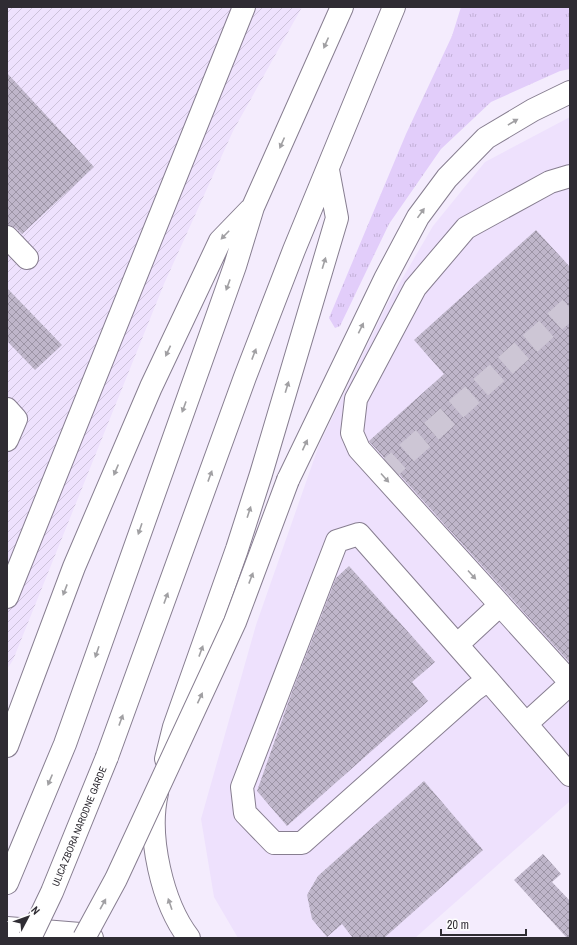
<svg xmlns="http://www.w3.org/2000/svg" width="577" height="945" font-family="'Archivo Narrow',sans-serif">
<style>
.built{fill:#eee1fd}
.industrial{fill:url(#industrial-furrows)}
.grass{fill:url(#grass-tufts)}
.building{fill:url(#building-cross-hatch)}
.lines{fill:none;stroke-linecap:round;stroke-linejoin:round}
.minor-tunnel{stroke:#cdc6d5;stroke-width:22;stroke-dasharray:22 11;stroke-linecap:butt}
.minor-casing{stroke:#877e90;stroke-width:24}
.highway-casing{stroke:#877e90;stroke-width:24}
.minor{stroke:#fff;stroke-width:22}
.highway{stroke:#fff;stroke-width:22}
.highway-bridge-casing{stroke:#877e90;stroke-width:24;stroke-linecap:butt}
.highway-bridge{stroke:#fff;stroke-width:22}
.oneway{fill:#a1a0a3}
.labels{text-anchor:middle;stroke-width:3;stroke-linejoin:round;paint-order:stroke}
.street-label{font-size:10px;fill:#2f2c33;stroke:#fdfdfd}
</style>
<defs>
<pattern id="industrial-furrows" width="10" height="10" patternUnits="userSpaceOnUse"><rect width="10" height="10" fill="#eee1fd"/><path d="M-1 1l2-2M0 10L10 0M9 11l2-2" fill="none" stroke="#ccc1d9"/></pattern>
<pattern id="grass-tufts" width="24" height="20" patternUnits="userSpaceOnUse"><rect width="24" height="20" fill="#e2cdfa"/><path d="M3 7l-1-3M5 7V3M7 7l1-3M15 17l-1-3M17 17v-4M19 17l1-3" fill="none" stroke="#c2b0d7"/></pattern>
<pattern id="building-cross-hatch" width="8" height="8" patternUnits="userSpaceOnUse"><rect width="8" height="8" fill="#bfb6ca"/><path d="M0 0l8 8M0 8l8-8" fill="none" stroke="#9c94a5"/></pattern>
</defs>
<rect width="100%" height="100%" fill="#f4ecfd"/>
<path class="built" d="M570,117V801L415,938H238L214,897L201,819L256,625L319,445L388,303L433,226L485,162Z"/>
<path class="industrial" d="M7,7H302L233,131L164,284L13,660L7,669Z"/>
<path class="grass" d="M461,7H570V69L560,71L491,102L441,149L389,224L340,326L335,328L329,318L406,134L452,36Z"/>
<path class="building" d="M7,73L94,167L22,234L16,228L7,224Z
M536,230L570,267V663L369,441L444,374L414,340Z
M7,288L62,345L35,370L7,341Z
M349,566L435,662L412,682L428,701L287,826L257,791L292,692L336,578Z
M424,781L483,850L384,938H353L342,924L327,937L312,919L307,895L318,876Z
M543,854L561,874L552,882L570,901V938H567L514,880Z"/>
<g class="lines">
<path class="minor-tunnel" d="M382,475L570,308"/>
<g class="minor-casing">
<path id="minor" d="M570,176L550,182L466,228L415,288L356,399L352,433L359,449L570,682
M7,237L27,258
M7,409L16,419L7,440
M359,534L488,680L474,690L302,843H274L245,813L242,787L337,541Z
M7,597L244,7
M458,644L500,605
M488,680L570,775
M526,724L570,684"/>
</g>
<g class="highway-casing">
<path id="highway" d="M288,480L385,279L418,217L447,178L486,138L533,110L570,92
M7,746L74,567L151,387L220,241L250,210
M107,757L245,377L294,250L394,7
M166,759L174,727L237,549L261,474L337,218L328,170
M157,793C147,836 162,903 189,938
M7,883L65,744L235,266L253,207L342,7
M7,928L80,934L92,938"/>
</g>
<use href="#minor" class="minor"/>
<use href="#highway" class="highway"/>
<g class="highway-bridge-casing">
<g id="highway-bridge">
<path id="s1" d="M30,938L52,892L107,757"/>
<path d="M84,938L116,879L235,622L288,480"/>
</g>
</g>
<use href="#highway-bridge" class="highway-bridge"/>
</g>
<defs><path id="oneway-solid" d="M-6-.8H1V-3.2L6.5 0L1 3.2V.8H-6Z"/></defs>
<g class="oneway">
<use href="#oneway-solid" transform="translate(326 43) rotate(114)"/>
<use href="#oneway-solid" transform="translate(513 122) rotate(-31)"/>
<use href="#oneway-solid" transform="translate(282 143) rotate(114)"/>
<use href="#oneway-solid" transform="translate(421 213) rotate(-54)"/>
<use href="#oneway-solid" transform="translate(225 235) rotate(134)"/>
<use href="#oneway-solid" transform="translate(324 263) rotate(-73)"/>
<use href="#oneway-solid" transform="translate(228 285) rotate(110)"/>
<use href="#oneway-solid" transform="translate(361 328) rotate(-64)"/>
<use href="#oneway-solid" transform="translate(168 351) rotate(115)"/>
<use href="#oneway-solid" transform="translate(254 354) rotate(-69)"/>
<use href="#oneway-solid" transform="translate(287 387) rotate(-73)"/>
<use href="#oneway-solid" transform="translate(184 407) rotate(110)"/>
<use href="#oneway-solid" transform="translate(305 445) rotate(-65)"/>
<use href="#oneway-solid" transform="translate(116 470) rotate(113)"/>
<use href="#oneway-solid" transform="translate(210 476) rotate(-70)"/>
<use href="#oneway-solid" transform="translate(385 478) rotate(48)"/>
<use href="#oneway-solid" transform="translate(249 512) rotate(-72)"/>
<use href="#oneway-solid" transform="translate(140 529) rotate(109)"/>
<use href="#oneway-solid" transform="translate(472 575) rotate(48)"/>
<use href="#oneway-solid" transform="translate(251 578) rotate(-69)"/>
<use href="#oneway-solid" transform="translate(65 590) rotate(111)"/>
<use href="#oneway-solid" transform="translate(166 598) rotate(-70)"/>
<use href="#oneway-solid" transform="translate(201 651) rotate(-70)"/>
<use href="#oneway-solid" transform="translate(97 652) rotate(109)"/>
<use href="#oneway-solid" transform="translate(200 698) rotate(-65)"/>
<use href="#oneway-solid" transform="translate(121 720) rotate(-70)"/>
<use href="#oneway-solid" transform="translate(50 780) rotate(113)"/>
<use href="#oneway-solid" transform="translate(103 904) rotate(-61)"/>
<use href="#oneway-solid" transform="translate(170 904) rotate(-109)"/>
</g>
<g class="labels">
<g class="street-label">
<text dy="4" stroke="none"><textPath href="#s1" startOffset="122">ULICA ZBORA NARODNE GARDE</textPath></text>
</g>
</g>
<rect width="577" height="945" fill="none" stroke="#2f2c33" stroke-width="16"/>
<g transform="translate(28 917) rotate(49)" stroke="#fdfdfd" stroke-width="3" paint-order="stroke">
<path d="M0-3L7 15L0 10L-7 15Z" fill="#2f2c33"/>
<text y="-6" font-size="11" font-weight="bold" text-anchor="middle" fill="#2f2c33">N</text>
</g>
<path d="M441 929v6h85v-6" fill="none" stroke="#2f2c33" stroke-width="2"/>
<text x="447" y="929" font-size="12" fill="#2f2c33" stroke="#fdfdfd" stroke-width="3" paint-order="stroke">20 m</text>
</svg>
